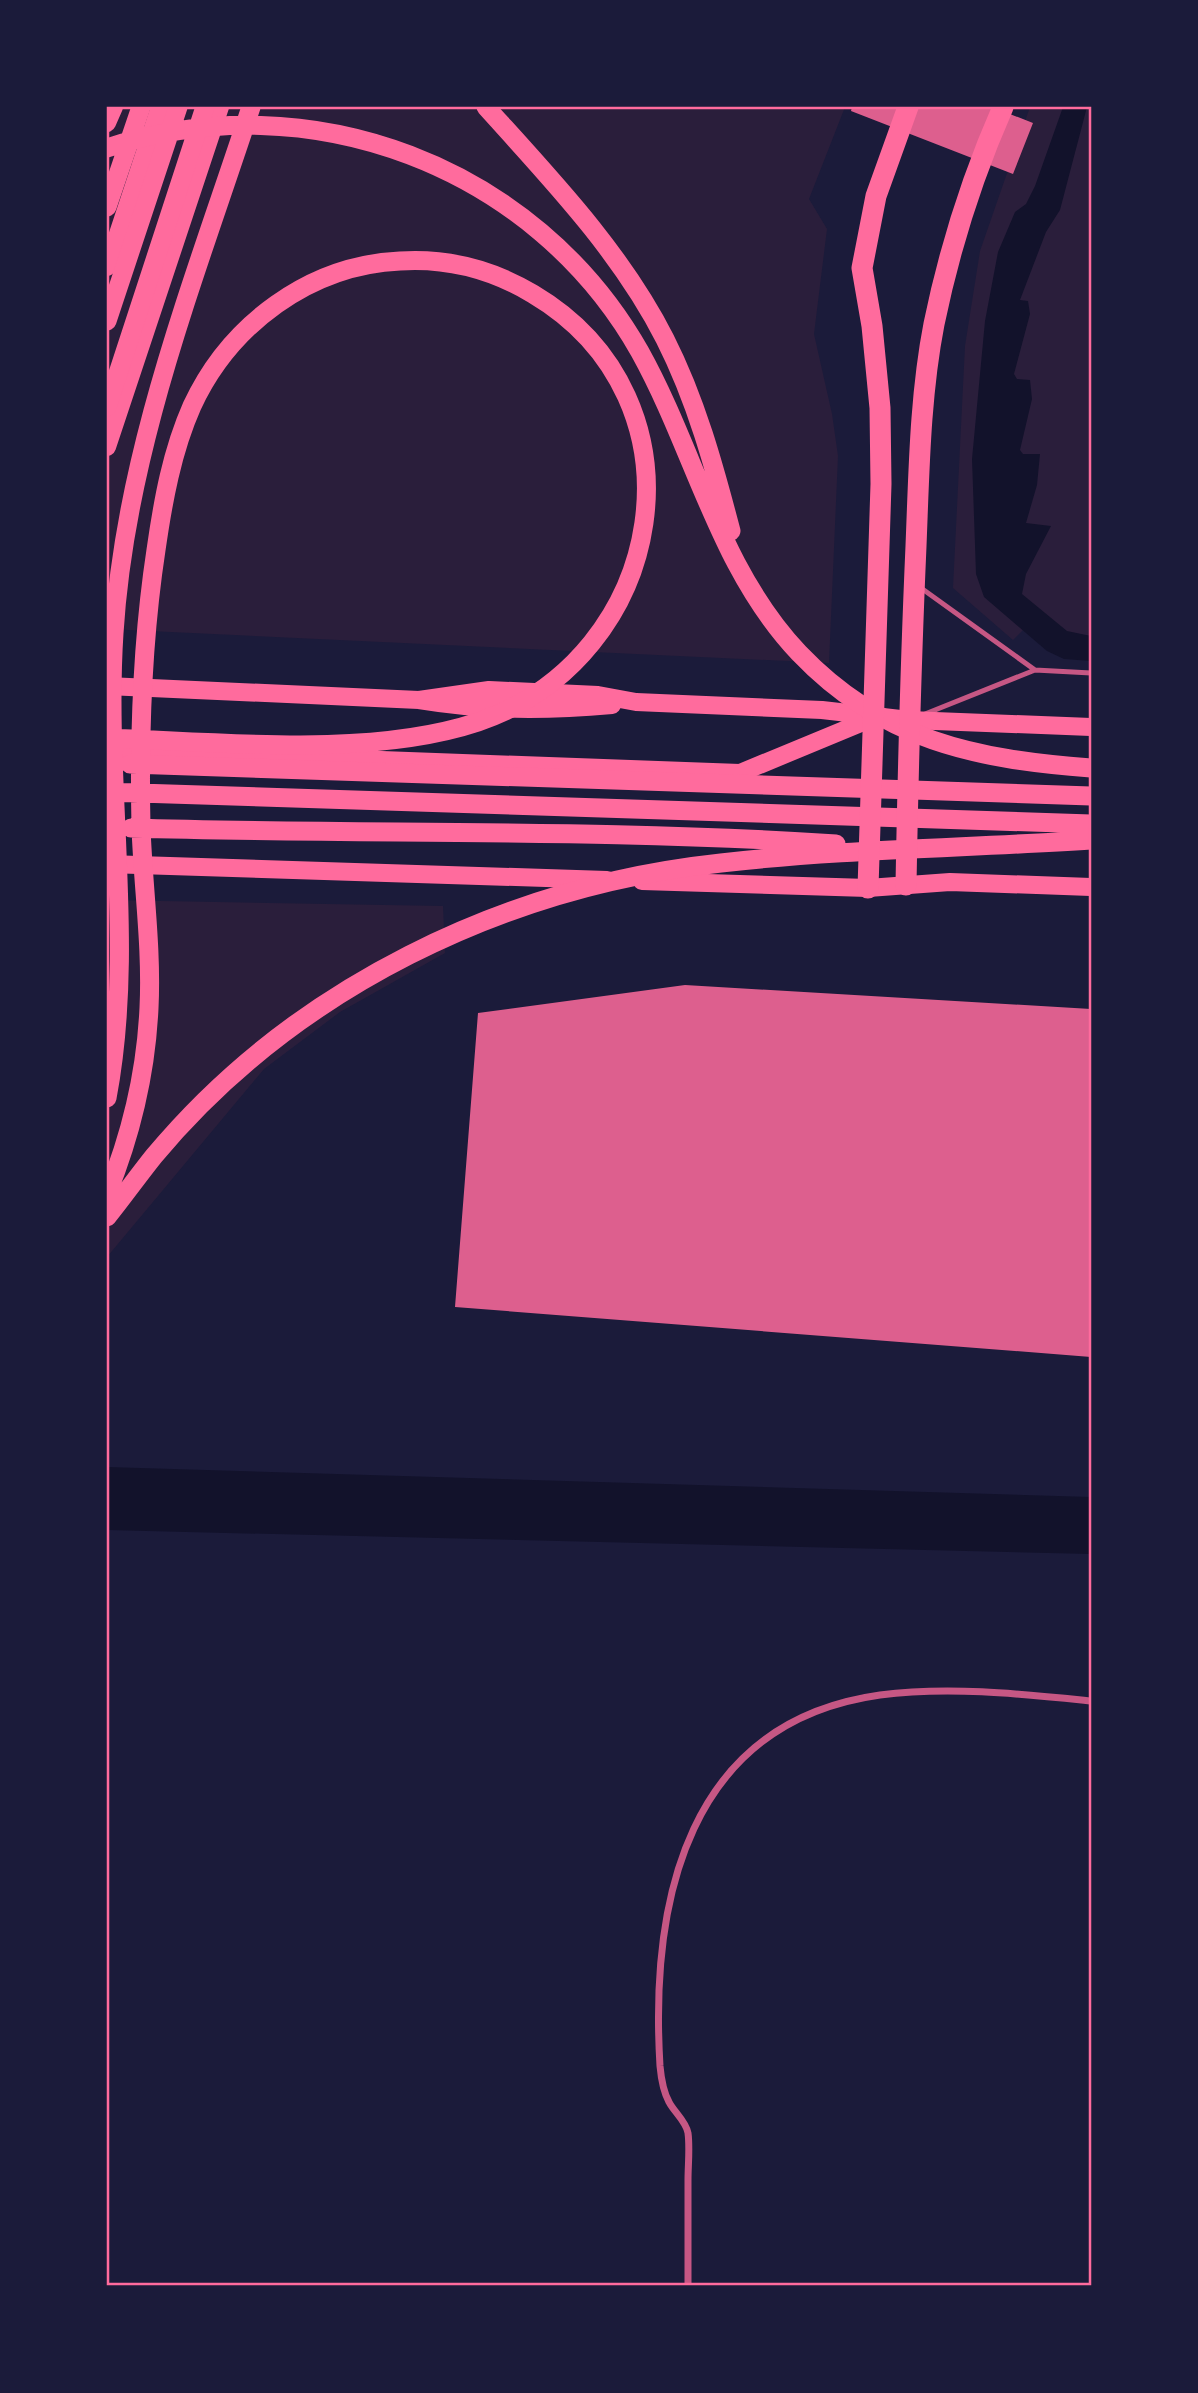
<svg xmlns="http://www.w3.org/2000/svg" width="1198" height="2393" font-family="Arial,sans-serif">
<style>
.green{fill:#2a1e3b}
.water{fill:#12122b}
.building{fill:#dd5f8e}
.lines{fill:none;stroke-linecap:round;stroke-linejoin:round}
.service{stroke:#c65784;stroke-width:5}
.minor{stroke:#c65784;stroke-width:7}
.primary{stroke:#ff6b9d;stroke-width:18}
.trunk{stroke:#ff6b9d;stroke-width:19}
.motorway{stroke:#ff6b9d;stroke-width:21}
.neatline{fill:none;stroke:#ff6b9d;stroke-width:2.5}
</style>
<rect width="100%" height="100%" fill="#1b1b3a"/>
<path class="green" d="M107,107H845L809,199L827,229L814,334L832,414L838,456L829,663L107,629Z
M1030,107H1091V636L1023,630L1013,640L953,588L965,346L980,251Z
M107,900L443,906L445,953L340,1012L264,1069L107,1257Z"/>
<path class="water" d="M1063,107H1087L1060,210L1046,232L1020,300L1028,301L1030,314L1014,374L1017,379L1030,380L1032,399L1020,450L1023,454H1040L1037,485L1026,523L1051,526L1026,574L1022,594L1067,631L1091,636V661L1064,659L1047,651L984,597L976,574L972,459L985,321L998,252L1015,212L1026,204L1035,186Z
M107,1467L1091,1497V1554L107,1530Z"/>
<path class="building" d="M852,107H992L1033,123L1013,174L851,111Z
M685,985L1091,1009V1357L455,1307L478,1013Z"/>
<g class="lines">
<path class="service" d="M921,588L1035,670
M925,714L1035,670L1091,673"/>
<path class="minor" d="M688,2286C688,2251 688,2216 688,2180C688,2165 690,2148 688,2133C686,2121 674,2112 669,2102C663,2091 661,2077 660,2066C650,1901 687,1722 880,1695C949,1686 1022,1694 1091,1701"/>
<path class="primary" d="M107,123L114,107
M107,267L160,107
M107,447L220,107
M107,686L419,700C486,711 545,711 612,705
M419,700L489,690L598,695L636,702L822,710L909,720L1091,727
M107,750L740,773L873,718
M107,864L607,880
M642,881L868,888L950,882L1091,887"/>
<path class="trunk" d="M486,107C551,179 621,252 665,339C696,400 714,466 731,531
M107,148C309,81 535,166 640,352C695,451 719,569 799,653C883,741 975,759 1091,768
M107,207L141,107
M107,321L178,107
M107,407L205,107
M107,738C221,742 370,758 478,722C668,657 712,400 533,294C493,270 447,258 400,261C310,265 230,324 192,406C172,451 163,501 156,550C142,642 139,734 141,827C143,887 152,947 149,1008C146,1072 131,1135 107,1194
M130,764L1091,796
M107,792L1091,824
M131,828C366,835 602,828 836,844
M107,1098C136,945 104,787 114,633C125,452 195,278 251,107
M107,1217C123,1197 138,1176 154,1156C294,988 505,886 721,863C844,849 968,848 1091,840"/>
<path class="motorway" d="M906,885C908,772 911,659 916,546C919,472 920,396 934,324C949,251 973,175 1003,107
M868,888L881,484L880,408L872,326L862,268L876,196L908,107"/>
</g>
<rect width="1198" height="2393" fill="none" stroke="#1b1b3a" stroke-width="217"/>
<rect x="108" y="108" width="982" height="2176" class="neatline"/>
</svg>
